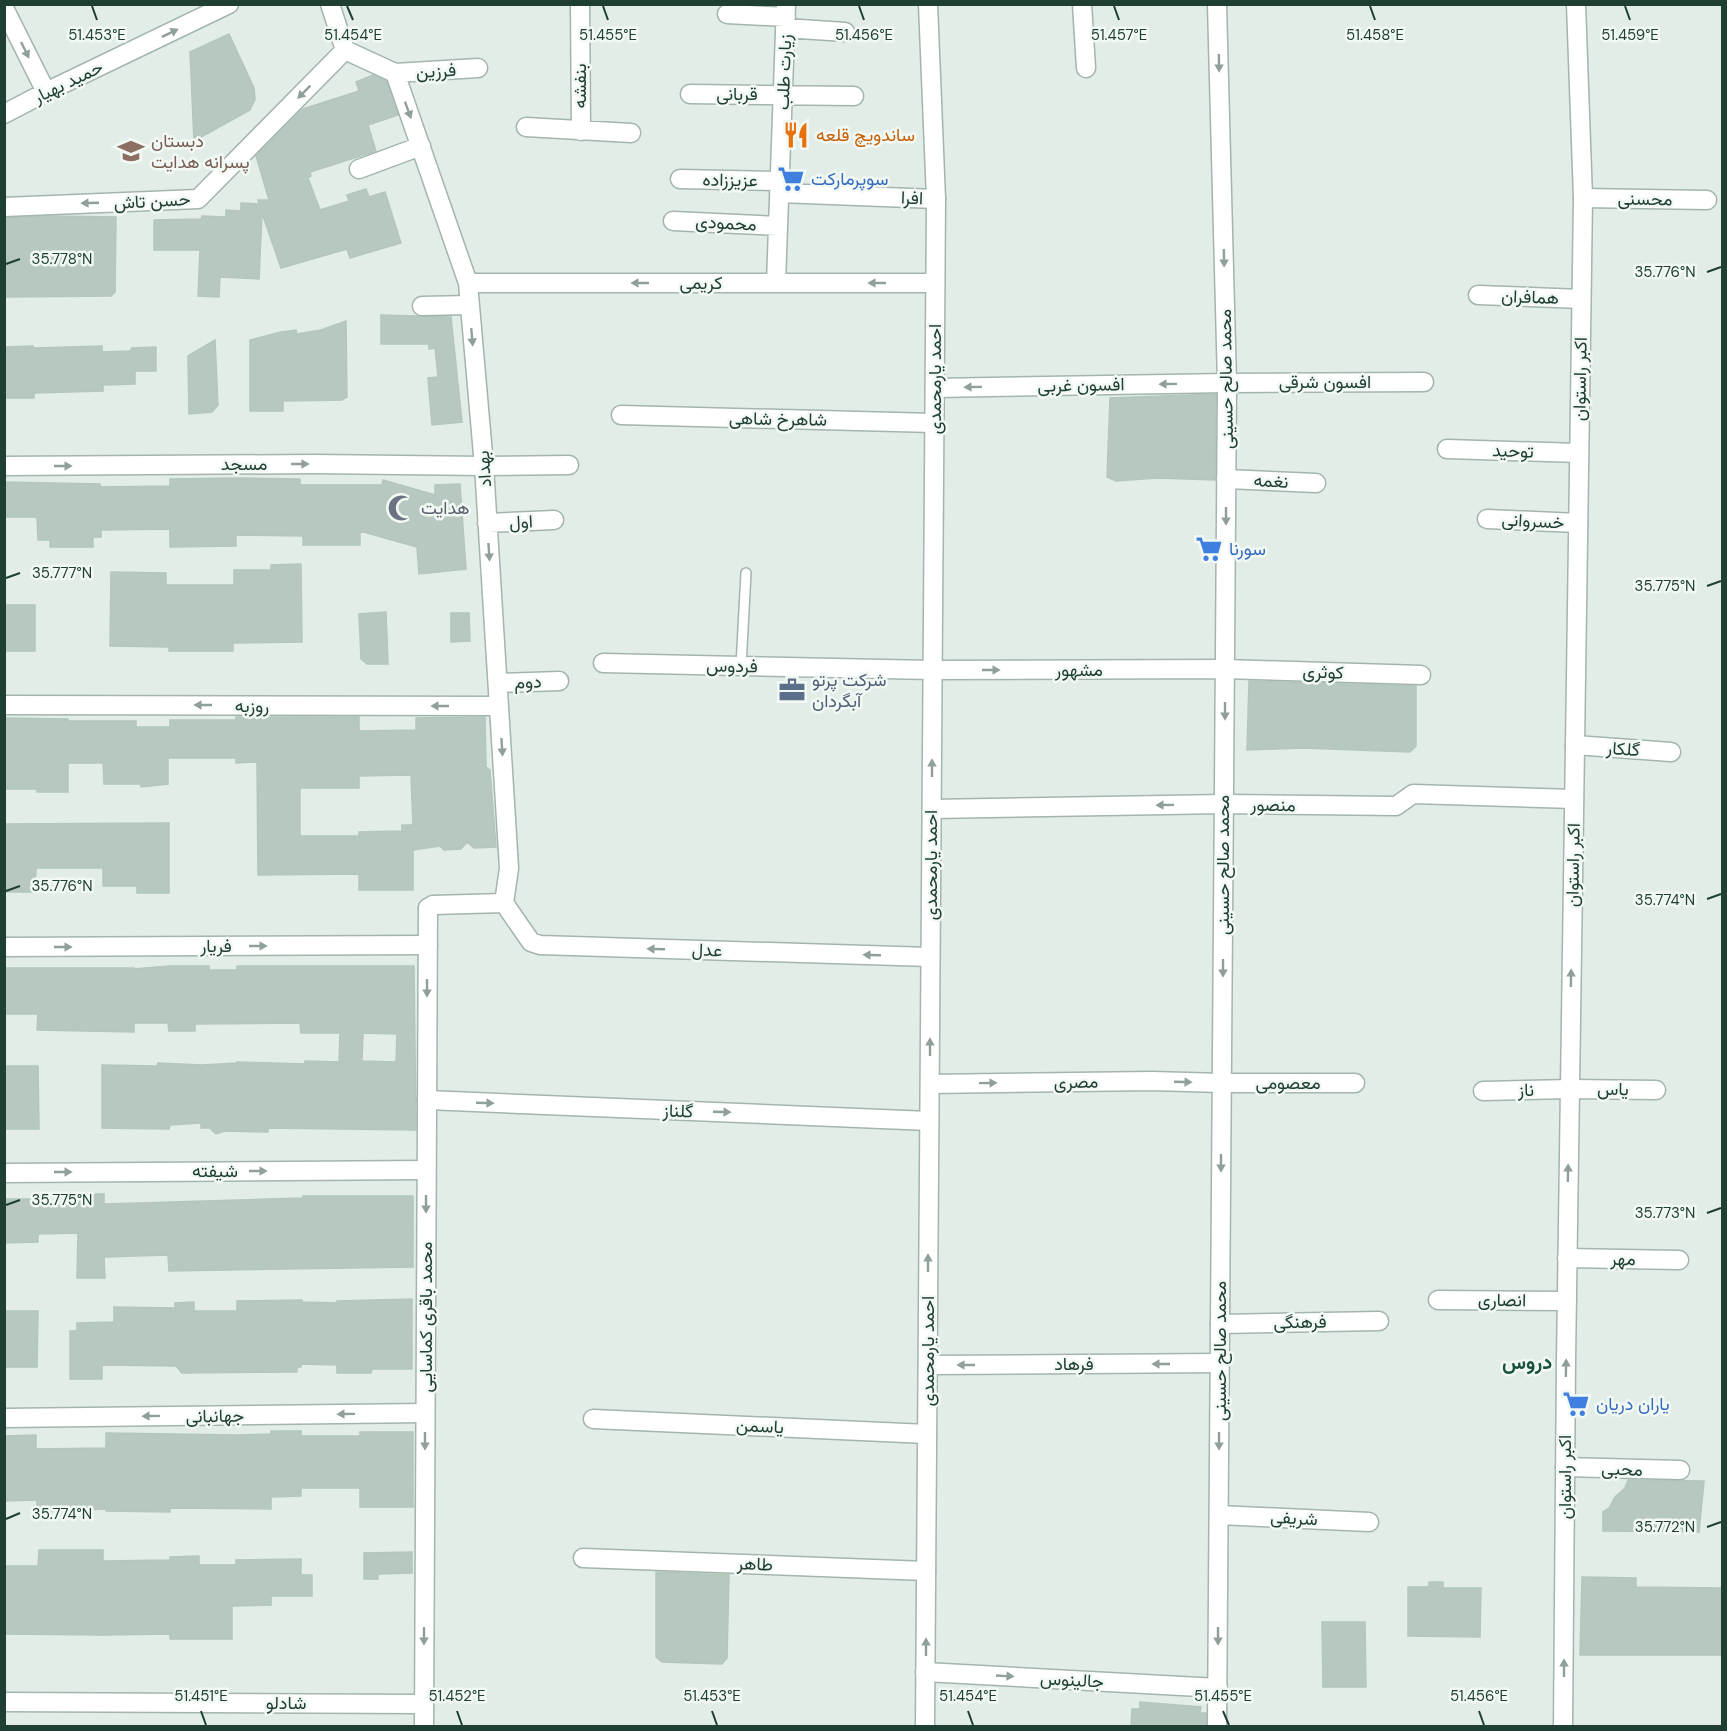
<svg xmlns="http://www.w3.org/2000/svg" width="1727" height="1731" font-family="'DM Sans',Vazirmatn,sans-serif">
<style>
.building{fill:#b6c8bf;stroke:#b3c7bc;stroke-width:1.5;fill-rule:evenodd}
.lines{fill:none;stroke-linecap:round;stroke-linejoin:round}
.service-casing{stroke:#a3b5ad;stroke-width:12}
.minor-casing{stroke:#a3b5ad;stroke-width:21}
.tertiary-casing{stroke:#a3b5ad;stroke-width:21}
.service{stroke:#fff;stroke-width:9}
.minor{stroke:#fff;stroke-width:18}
.tertiary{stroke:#fff;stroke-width:18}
.oneway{fill:#909f99}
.ticks{fill:none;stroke:#203f33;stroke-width:2}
.labels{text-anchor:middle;stroke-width:5;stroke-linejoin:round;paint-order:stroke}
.street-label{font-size:18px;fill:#203f33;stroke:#f2f9f5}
.food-label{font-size:18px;fill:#c56008;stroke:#f2f9f5;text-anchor:start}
.education-label{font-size:18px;fill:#785e54;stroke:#f2f9f5;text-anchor:start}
.shop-label{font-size:18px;fill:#366cbe;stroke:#f2f9f5;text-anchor:start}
.worship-label{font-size:18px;fill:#5b616d;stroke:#f2f9f5;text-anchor:start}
.service-label{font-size:18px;fill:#4e5e75;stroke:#f2f9f5;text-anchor:start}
.neighbourhood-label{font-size:20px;font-weight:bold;fill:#1a533d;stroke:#f2f9f5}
.ticks-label{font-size:15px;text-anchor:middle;fill:#203f33;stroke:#f2f9f5;stroke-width:5;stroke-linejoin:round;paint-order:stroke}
</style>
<rect width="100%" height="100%" fill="#e1ede6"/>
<path class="building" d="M229,34L254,88L255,99L250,110L194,141L190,52Z
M373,75L386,81L398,115L368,125L376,151L310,172L311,176L308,178L320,210L349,201L347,195L366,189L369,197L385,192L401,243L350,258L347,249L281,268L262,213L259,279L220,277L219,297L198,296L200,250H154V220L201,219L202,216L226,217V210L241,211V203L259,204L258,200H269L256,156L303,109L359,91L356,82Z
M47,216L116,217L115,292L111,296L4,297V218Z
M381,315L451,317L462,422L432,425L428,378L438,377L435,348L429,349V344H381Z
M346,321L347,397L342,400L283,401V411H250V340L281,332L296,330L297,334L321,330Z
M215,340L218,405L212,412L189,414L188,356Z
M33,346V348L102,346V352L130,351L132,348L156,347V371H135V384L103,385V391L34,393V398H4V347Z
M1216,394L1215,480L1157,478L1116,481L1107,477L1110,398Z
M235,478L300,479V485H382L383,480L435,495V485L460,484L466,569L419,574L417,547L360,531V545H303V536L236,535V546L170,547V529L101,530V537H93V547H50V540H38L37,517H4V482L100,484V487L170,486V479Z
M301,564L302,642L233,643V651H169V647L110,646L111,572L166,573V585H234V570H271V565Z
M4,605H35V651H4Z
M386,612L388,664H367L361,659L359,614Z
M451,613H469L470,641L451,642Z
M1249,681L1416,686V746L1410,752L1302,748L1247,750Z
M236,717H359V731L416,730V718L485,717L486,767L490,770L496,847L474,848L467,842L461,849L444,850L440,846L413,850V890H359V874L258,875L257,762L236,763V758H168V784L141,787V784H104L103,763H68V792H37V789H4V718L68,719V721H136V727H170V720H236ZM411,775L413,825H402V831L359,832V836H300V788H359V776Z
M169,823V893H137V886H103V868H36L35,892H4V824Z
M169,966H209V970H237V966H414L416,1130L268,1128V1132L225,1131L216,1134L210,1128H201V1123L170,1125L169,1129L102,1128V1065L157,1066L158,1063L202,1065L237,1063V1062L305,1064V1061L339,1062L340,1033H301L300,1023L195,1024V1031H169L168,1023H134V1032L37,1030L38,1014H4V968H134V969ZM363,1033L397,1034L396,1062L362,1061Z
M4,1066H38L39,1129H4Z
M96,1194H104V1204L303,1198V1196H413V1267L169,1271L168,1255L104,1257L105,1278H77L78,1233L38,1234V1242L4,1243V1199H36V1207L52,1206L78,1203V1199H85Z
M412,1299V1369H372L371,1373H337V1365L301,1364V1367H297V1372L182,1373L176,1366L102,1365V1379H70V1331H77V1323L114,1322V1307L175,1308V1303L194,1302V1311H237V1301L302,1300V1302L337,1303V1301Z
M4,1311H38L37,1367H4Z
M271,1431H301V1436H360V1432H413V1507H360V1488H301V1496L271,1497V1509L170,1508V1512L106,1511V1509L37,1512V1500L4,1501V1436L36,1435V1449L106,1448V1433L237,1435L271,1434Z
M1628,1480L1704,1481L1699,1532L1603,1531V1512L1609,1508L1615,1497L1625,1488Z
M39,1550H103V1561L170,1560V1557L199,1556V1565H236V1560L301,1559V1575H312V1596H271V1605L232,1606V1639H170V1634L103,1635L4,1634V1566H38Z
M412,1552V1573L378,1574V1579H364V1553Z
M656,1572L729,1575L727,1658L722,1664L662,1662L656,1657Z
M1582,1577L1636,1578V1587L1722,1588V1655H1580Z
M1429,1582H1443V1588H1481L1480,1637L1408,1636V1587H1429Z
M1322,1622H1365L1366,1687H1323Z
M1140,1702L1201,1707L1200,1713H1206V1726H1131L1132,1709H1140Z"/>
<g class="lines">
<g class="service-casing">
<path id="service" d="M741,666L746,573"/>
</g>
<g class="minor-casing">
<path id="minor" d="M330,4L345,50L395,73L468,283L484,466L509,868L504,903L433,905L428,908
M580,4L581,131
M1082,4L1086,68
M4,8L46,92
M727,14L786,17
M785,28L845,32
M395,73L478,68
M690,94L854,96
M4,114L46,92L229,4
M526,127L631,133
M359,169L421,146
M680,179L780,181
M779,193L936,199
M1583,198L1707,200
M4,207L198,199L345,50
M673,221L778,226
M468,283H935
M776,283L786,4
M1478,295L1581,299
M422,306L470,305
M935,388L1227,383L1424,382
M621,415L934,423
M1447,449L1579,453
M4,466L314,464L484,466L569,465
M1226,479L1316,483
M1487,519L1578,523
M487,523L554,520
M603,663L932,670L1225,669L1421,675
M498,683L559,681
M4,705L499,706
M1575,745L1671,752
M932,809L1224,804L1396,806L1413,794L1574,799
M504,903L531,942L540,945L930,957
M4,947L428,945
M930,1084L1152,1081L1222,1083H1355
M1483,1091L1570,1089L1656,1090
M427,1100L929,1121
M4,1173L426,1170
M1567,1258L1679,1260
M1438,1300L1567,1301
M1220,1324L1379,1321
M928,1365L1220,1363
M4,1418L425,1413
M593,1419L927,1434
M1565,1467L1680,1470
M1219,1515L1369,1522
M583,1558L926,1571
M925,1672L1218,1688
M4,1702L424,1704"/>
</g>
<g class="tertiary-casing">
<path id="tertiary" d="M1217,4L1227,383L1217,1726
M424,1726L428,908
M925,1726L936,199L928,4
M1563,1726L1566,1361L1583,198L1576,4"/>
</g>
<use href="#service" class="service"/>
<use href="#minor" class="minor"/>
<use href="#tertiary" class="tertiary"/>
</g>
<defs><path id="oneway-solid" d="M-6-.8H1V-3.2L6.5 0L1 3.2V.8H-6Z" transform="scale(1.5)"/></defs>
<g class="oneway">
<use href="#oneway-solid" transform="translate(170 33) rotate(-26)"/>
<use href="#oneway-solid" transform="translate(25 50) rotate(64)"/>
<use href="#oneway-solid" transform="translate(1219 63) rotate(89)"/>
<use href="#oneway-solid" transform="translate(304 92) rotate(135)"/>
<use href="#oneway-solid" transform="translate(408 110) rotate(70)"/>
<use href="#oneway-solid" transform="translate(90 203) rotate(178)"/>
<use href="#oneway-solid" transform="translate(1224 258) rotate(89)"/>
<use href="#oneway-solid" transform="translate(640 283) rotate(-180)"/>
<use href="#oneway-solid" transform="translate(877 283) rotate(180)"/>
<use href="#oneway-solid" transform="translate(472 337) rotate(85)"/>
<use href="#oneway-solid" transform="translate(1168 384) rotate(179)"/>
<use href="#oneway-solid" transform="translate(973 387) rotate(179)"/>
<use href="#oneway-solid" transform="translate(300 464)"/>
<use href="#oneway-solid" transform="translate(63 466)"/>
<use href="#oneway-solid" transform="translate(1226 516) rotate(90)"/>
<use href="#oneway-solid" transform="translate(489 552) rotate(86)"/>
<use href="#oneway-solid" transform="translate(991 670)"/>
<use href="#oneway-solid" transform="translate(203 705) rotate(-180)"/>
<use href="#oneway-solid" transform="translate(440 706) rotate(-180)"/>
<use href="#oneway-solid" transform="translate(1225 711) rotate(90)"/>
<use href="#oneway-solid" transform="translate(502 747) rotate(86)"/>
<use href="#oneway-solid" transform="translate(932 768) rotate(-90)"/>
<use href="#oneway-solid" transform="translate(1165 805) rotate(179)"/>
<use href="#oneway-solid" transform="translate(258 946)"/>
<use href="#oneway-solid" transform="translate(63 947)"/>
<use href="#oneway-solid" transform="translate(656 949) rotate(-178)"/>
<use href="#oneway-solid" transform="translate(872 955) rotate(-178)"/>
<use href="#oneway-solid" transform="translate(1223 968) rotate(90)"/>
<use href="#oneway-solid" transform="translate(1571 978) rotate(-89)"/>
<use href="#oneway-solid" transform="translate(427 988) rotate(90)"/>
<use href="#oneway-solid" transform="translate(930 1047) rotate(-90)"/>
<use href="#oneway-solid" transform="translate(1183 1082) rotate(2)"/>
<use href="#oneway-solid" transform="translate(988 1083) rotate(-1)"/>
<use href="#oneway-solid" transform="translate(485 1103) rotate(2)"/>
<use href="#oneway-solid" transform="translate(722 1112) rotate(2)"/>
<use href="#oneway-solid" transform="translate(1221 1163) rotate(90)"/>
<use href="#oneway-solid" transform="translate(258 1171)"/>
<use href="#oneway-solid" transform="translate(63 1172)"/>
<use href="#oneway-solid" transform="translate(1568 1173) rotate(-89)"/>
<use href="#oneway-solid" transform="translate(426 1204) rotate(90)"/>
<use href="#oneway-solid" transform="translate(928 1263) rotate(-90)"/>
<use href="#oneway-solid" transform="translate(1161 1364) rotate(180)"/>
<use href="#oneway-solid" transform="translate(966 1365) rotate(180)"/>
<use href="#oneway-solid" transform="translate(1566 1368) rotate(-89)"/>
<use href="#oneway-solid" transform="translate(346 1414) rotate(179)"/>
<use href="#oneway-solid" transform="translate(151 1416) rotate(179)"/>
<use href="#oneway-solid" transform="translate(425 1441) rotate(90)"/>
<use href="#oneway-solid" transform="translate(1219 1441) rotate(90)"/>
<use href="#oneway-solid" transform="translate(424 1636) rotate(90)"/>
<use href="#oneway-solid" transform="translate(1218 1636) rotate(90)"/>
<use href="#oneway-solid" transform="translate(926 1647) rotate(-90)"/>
<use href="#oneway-solid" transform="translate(1564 1668) rotate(-90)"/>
<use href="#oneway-solid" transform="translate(1005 1676) rotate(3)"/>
</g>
<path class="ticks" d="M92,6L97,20M347,6L353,20M603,6L608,20M859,6L864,20M1114,6L1119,20M1370,6L1375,20M1625,6L1630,20M6,264L20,259M1707,272L1721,267M6,578L20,573M1707,586L1721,581M6,891L20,886M1707,899L1721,894M6,1205L20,1200M1707,1213L1721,1208M6,1519L20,1513M1707,1527L1721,1522M201,1711L206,1725M457,1711L462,1725M712,1711L717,1725M968,1711L973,1725M1223,1711L1229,1725M1479,1711L1484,1725"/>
<defs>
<g id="restaurant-bare" transform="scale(2.07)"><path d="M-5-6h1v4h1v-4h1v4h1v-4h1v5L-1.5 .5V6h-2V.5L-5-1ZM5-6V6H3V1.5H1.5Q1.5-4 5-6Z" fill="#e8710a" stroke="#f2f9f5" stroke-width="2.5" paint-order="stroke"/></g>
<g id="school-bare" transform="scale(2.07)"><path d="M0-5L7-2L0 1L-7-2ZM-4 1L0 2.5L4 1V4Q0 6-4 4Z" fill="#8d6e63" stroke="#f2f9f5" stroke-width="2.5" paint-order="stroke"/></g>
<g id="supermarket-bare" transform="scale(2.07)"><path d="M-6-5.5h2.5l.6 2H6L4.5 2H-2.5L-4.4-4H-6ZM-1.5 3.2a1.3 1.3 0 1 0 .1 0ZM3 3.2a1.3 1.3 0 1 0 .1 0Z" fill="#3f7fe0" stroke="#f2f9f5" stroke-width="2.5" paint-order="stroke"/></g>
<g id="mosque-bare" transform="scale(2.07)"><path d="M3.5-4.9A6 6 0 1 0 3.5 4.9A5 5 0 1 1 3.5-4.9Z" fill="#6b7280" stroke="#f2f9f5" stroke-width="2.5" paint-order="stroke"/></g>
<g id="office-bare" transform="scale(2.07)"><path d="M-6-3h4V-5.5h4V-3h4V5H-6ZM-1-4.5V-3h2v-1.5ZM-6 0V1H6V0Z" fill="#5c6f8a" stroke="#f2f9f5" stroke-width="2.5" paint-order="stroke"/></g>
</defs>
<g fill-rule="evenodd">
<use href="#restaurant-bare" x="796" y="135"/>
<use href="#school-bare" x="131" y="151"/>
<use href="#supermarket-bare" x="791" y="179"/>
<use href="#mosque-bare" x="401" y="508"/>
<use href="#supermarket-bare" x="1209" y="549"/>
<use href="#office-bare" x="792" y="690"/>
<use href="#supermarket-bare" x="1576" y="1404"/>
</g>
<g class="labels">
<g class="street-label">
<text transform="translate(436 71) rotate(-3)" y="6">فرزین</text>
<text transform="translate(784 72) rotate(-88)" y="6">زیارت طلب</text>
<text transform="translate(68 82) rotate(-26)" y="6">حمید بهیار</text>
<text transform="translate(580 86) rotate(-90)" y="6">بنفشه</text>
<text x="737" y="100">قربانی</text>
<text transform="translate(730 180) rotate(1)" y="6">عزیززاده</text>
<text transform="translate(912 198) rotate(2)" y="6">افرا</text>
<text transform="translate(1645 199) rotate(1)" y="6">محسنی</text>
<text transform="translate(152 201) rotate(-3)" y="6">حسن تاش</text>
<text transform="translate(726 223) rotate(3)" y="6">محمودی</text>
<text x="701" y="289">کریمی</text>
<text transform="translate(1530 297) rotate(2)" y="6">همافران</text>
<text transform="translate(935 379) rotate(-90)" y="6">احمد یارمحمدی</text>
<text transform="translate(1226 379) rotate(-91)" y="6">محمد صالح حسینی</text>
<text transform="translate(1580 379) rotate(-89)" y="6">اکبر راستوان</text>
<text x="1325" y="388">افسون شرقی</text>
<text transform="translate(1081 385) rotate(-1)" y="6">افسون غربی</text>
<text transform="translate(778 419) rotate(1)" y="6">شاهرخ شاهی</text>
<text transform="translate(1513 451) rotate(2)" y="6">توحید</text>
<text x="244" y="470">مسجد</text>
<text transform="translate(484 469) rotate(-94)" y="6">بهداد</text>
<text transform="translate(1271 481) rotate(3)" y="6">نغمه</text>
<text transform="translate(1533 521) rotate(3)" y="6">خسروانی</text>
<text transform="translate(521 522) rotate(-3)" y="6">اول</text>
<text transform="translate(732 666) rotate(1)" y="6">فردوس</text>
<text x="1079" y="676">مشهور</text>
<text transform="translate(1323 672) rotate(2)" y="6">کوثری</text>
<text transform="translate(528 682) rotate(-2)" y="6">دوم</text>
<text x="252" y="712">روزبه</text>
<text transform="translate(1623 749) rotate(4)" y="6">گلکار</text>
<text transform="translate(1273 805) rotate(1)" y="6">منصور</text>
<text transform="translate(931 865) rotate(-90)" y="6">احمد یارمحمدی</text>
<text transform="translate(1223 865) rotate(-90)" y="6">محمد صالح حسینی</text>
<text transform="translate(1573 865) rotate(-89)" y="6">اکبر راستوان</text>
<text x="216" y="952">فریار</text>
<text transform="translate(707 950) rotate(2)" y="6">عدل</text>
<text transform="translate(1076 1082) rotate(-1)" y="6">مصری</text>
<text x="1288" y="1089">معصومی</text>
<text transform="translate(1613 1089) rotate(1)" y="6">یاس</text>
<text transform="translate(1526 1090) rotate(-1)" y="6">ناز</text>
<text transform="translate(678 1111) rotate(2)" y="6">گلناز</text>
<text x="215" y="1177">شیفته</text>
<text transform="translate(1623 1259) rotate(1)" y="6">مهر</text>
<text transform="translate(1502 1300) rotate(1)" y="6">انصاری</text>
<text transform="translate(426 1317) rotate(-90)" y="6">محمد باقری کماسایی</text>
<text transform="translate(1300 1322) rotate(-1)" y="6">فرهنگی</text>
<text transform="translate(928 1351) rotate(-90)" y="6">احمد یارمحمدی</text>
<text transform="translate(1220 1351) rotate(-90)" y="6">محمد صالح حسینی</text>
<text x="1074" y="1370">فرهاد</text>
<text transform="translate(215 1416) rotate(-1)" y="6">جهانبانی</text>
<text transform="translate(760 1426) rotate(3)" y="6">یاسمن</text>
<text transform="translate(1622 1469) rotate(2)" y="6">محبی</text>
<text transform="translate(1565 1477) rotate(-90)" y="6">اکبر راستوان</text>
<text transform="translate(1294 1518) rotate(3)" y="6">شریفی</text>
<text transform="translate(755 1564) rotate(2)" y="6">طاهر</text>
<text transform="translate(1072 1680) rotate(3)" y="6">جالینوس</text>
<text x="286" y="1709">شادلو</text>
</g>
<g class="food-label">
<text x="816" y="141">ساندویچ قلعه</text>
</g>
<g class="education-label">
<text x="151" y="147">دبستان<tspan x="151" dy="21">پسرانه هدایت</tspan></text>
</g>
<g class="shop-label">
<text x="811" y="185">سوپرمارکت</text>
<text x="1229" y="555">سورنا</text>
<text x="1596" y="1410">یاران دریان</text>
</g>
<g class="worship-label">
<text x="421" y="514">هدایت</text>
</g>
<g class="service-label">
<text x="812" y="686">شرکت پرتو<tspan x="812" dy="21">آبگردان</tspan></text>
</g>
<g class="neighbourhood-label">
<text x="1527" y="1369">دروس</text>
</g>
</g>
<g class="ticks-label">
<text x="1630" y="40">51.459°E</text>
<text x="97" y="40">51.453°E</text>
<text x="353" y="40">51.454°E</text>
<text x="608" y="40">51.455°E</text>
<text x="864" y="40">51.456°E</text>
<text x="1119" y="40">51.457°E</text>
<text x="1375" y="40">51.458°E</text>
<text x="62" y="264">35.778°N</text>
<text x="1665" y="277">35.776°N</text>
<text x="62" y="578">35.777°N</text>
<text x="1665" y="591">35.775°N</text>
<text x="62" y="891">35.776°N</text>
<text x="1665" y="905">35.774°N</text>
<text x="62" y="1205">35.775°N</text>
<text x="1665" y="1218">35.773°N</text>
<text x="62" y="1519">35.774°N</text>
<text x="1665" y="1532">35.772°N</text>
<text x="201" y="1701">51.451°E</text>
<text x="457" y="1701">51.452°E</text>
<text x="712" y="1701">51.453°E</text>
<text x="968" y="1701">51.454°E</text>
<text x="1223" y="1701">51.455°E</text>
<text x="1479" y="1701">51.456°E</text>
</g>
<rect width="1727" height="1731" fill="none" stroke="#203f33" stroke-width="12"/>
</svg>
